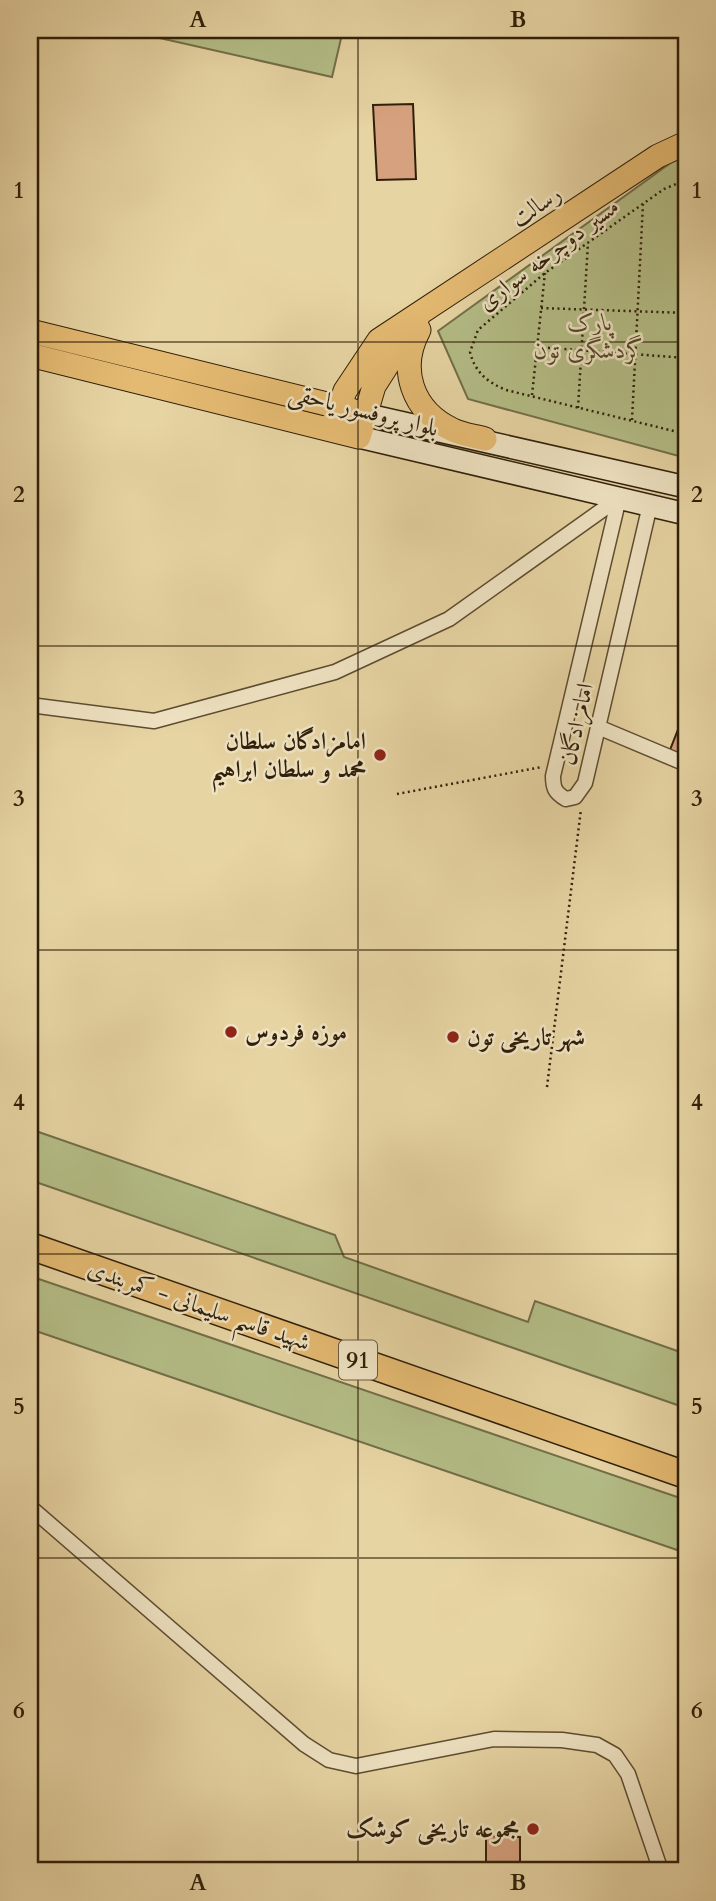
<svg xmlns="http://www.w3.org/2000/svg" width="716" height="1901" font-family="Cardo,Amiri,serif">
<style>
.green{fill:#b4bd86;stroke:#726e48;stroke-width:2}
.building{fill:#d6a17e;stroke:#2f1f09;stroke-width:2}
.lines{fill:none;stroke-linecap:round;stroke-linejoin:round}
.street-casing{stroke:#5d4c30;stroke-width:17}
.secondary-casing{stroke:#2f1f09;stroke-width:24}
.primary-casing{stroke:#2f1f09;stroke-width:25}
.highway-casing{stroke:#2f1f09;stroke-width:29}
.path{stroke:#2f1f09;stroke-width:2.5;stroke-dasharray:2 3.5;stroke-linecap:butt}
.street{stroke:#efe3c3;stroke-width:14}
.secondary{stroke:#efe3c3;stroke-width:21}
.primary{stroke:#e4ba72;stroke-width:23}
.highway{stroke:#e4ba72;stroke-width:26}
.grid{fill:none;stroke:#2f1f09;stroke-width:2;stroke-opacity:0.55}
.poi-dot{fill:#8f2418;stroke:#efe3c3;stroke-width:2.5}
.labels{text-anchor:middle;stroke-width:5;stroke-linejoin:round;paint-order:stroke}
.shield{fill:#efe3c3;stroke:#695a41;stroke-width:2}
.shield-label{font-size:23px;font-weight:bold;fill:#2f1f09}
.street-label{font-size:24px;fill:#2f1f09;stroke:#efe3c3}
.park-label{font-size:24px;font-style:italic;fill:#504628;stroke:#efe3c3}
.poi-label{font-size:24px;font-weight:bold;fill:#2f1f09;stroke:#efe3c3;text-anchor:end}
.neatline{fill:none;stroke:#2f1f09;stroke-width:2.5}
.grid-label{font-size:23px;text-anchor:middle;font-weight:bold;fill:#2f1f09}
</style>
<rect width="100%" height="100%" fill="#e7d4a3"/>
<filter id="stains"><feTurbulence type="fractalNoise" baseFrequency=".00286" numOctaves="4"/><feColorMatrix values="0 0 0 0 .2 0 0 0 0 .09 0 0 0 0 .02 0 0 0 .5 -.17"/></filter>
<radialGradient id="worn" r=".72"><stop offset=".6" stop-color="#630" stop-opacity="0"/><stop offset="1" stop-color="#630" stop-opacity=".3"/></radialGradient>
<path class="green" d="M124,30H343L332,77Z
M686,156V458L468,399L438,331L672,162Z
M30,1129L335,1235L344,1257L528,1322L535,1301L686,1354V1408L30,1180Z
M30,1276L686,1500V1553L30,1329Z"/>
<path class="building" d="M413,104L416,179L377,180L373,105Z
M686,709V758L670,750Z
M486,1836L520,1837V1871H486Z"/>
<g class="lines">
<g class="street-casing">
<path id="street" d="M619,498L553,776C553,788 555,793 566,799L575,797L585,783L650,505
M30,705L154,721L335,672L449,619L619,498
M598,727L686,764
M30,1507L304,1744L329,1760L356,1766L494,1739L562,1740L597,1745L615,1755L628,1774L661,1871"/>
</g>
<g class="secondary-casing">
<path id="secondary" d="M364,414L686,487
M359,437L686,514"/>
</g>
<g class="primary-casing">
<path id="primary" d="M419,330C398,369 412,411 453,430C463,435 475,436 485,439
M30,331L351,410
M30,355L359,437L374,386L418,317
M331,430L345,391L379,340L658,156L686,143"/>
</g>
<g class="highway-casing">
<path id="highway" d="M30,1246L686,1475"/>
</g>
<path class="path" d="M686,180L664,189L545,273L478,330L470,352C475,372 487,382 506,390L686,434
M541,308L686,313
M537,347L686,358
M532,395L545,273
M578,408L588,243
M632,420L643,204
M683,433L686,315
M397,794L542,767
M547,1087L581,809"/>
<use href="#street" class="street"/>
<use href="#secondary" class="secondary"/>
<use href="#primary" class="primary"/>
<use href="#highway" class="highway"/>
</g>
<path class="grid" d="M358,30V1871M30,342H686M30,646H686M30,950H686M30,1254H686M30,1558H686"/>
<g class="poi-dot">
<circle cx="380" cy="755" r="7"/>
<circle cx="231" cy="1032" r="7"/>
<circle cx="453" cy="1037" r="7"/>
<circle cx="533" cy="1829" r="7"/>
</g>
<g class="labels">
<rect class="shield" x="339" y="1340.5" width="38" height="39" rx="5"/>
<g class="shield-label">
<text x="358" y="1368">91</text>
</g>
<g class="street-label">
<text transform="translate(536 206) rotate(-34)" y="8">رسالت</text>
<text transform="translate(548 254) rotate(-37)" y="8">مسیر دوچرخه سواری</text>
<text transform="translate(364 410) rotate(14)" y="8">بلوار پروفسور یاحقی</text>
<text transform="translate(576 724) rotate(-77)" y="8">امامزادگان</text>
<text transform="translate(199 1305) rotate(19)" y="8">شهید قاسم سلیمانی - کمربندی</text>
</g>
<g class="park-label">
<text x="590" y="330">پارک<tspan x="590" dy="28">گردشگری تون</tspan></text>
</g>
<g class="poi-label">
<text x="366" y="749">امامزادگان سلطان<tspan x="366" dy="28">محمد و سلطان ابراهیم</tspan></text>
<text x="245" y="1040" text-anchor="start">موزه فردوس</text>
<text x="467" y="1045" text-anchor="start">شهر تاریخی تون</text>
<text x="519" y="1837">مجموعه تاریخی کوشک</text>
</g>
</g>
<rect width="716" height="1901" fill="none" stroke="#e7d4a3" stroke-width="77"/>
<rect x="38" y="38" width="640" height="1824" class="neatline"/>
<g class="grid-label">
<text x="198" y="27">A</text>
<text x="518" y="27">B</text>
<text x="19" y="198">1</text>
<text x="697" y="198">1</text>
<text x="19" y="502">2</text>
<text x="697" y="502">2</text>
<text x="19" y="806">3</text>
<text x="697" y="806">3</text>
<text x="19" y="1110">4</text>
<text x="697" y="1110">4</text>
<text x="19" y="1414">5</text>
<text x="697" y="1414">5</text>
<text x="19" y="1718">6</text>
<text x="697" y="1718">6</text>
<text x="198" y="1890">A</text>
<text x="518" y="1890">B</text>
</g>
<rect width="100%" height="100%" filter="url(#stains)"/>
<rect width="100%" height="100%" fill="url(#worn)"/>
</svg>
